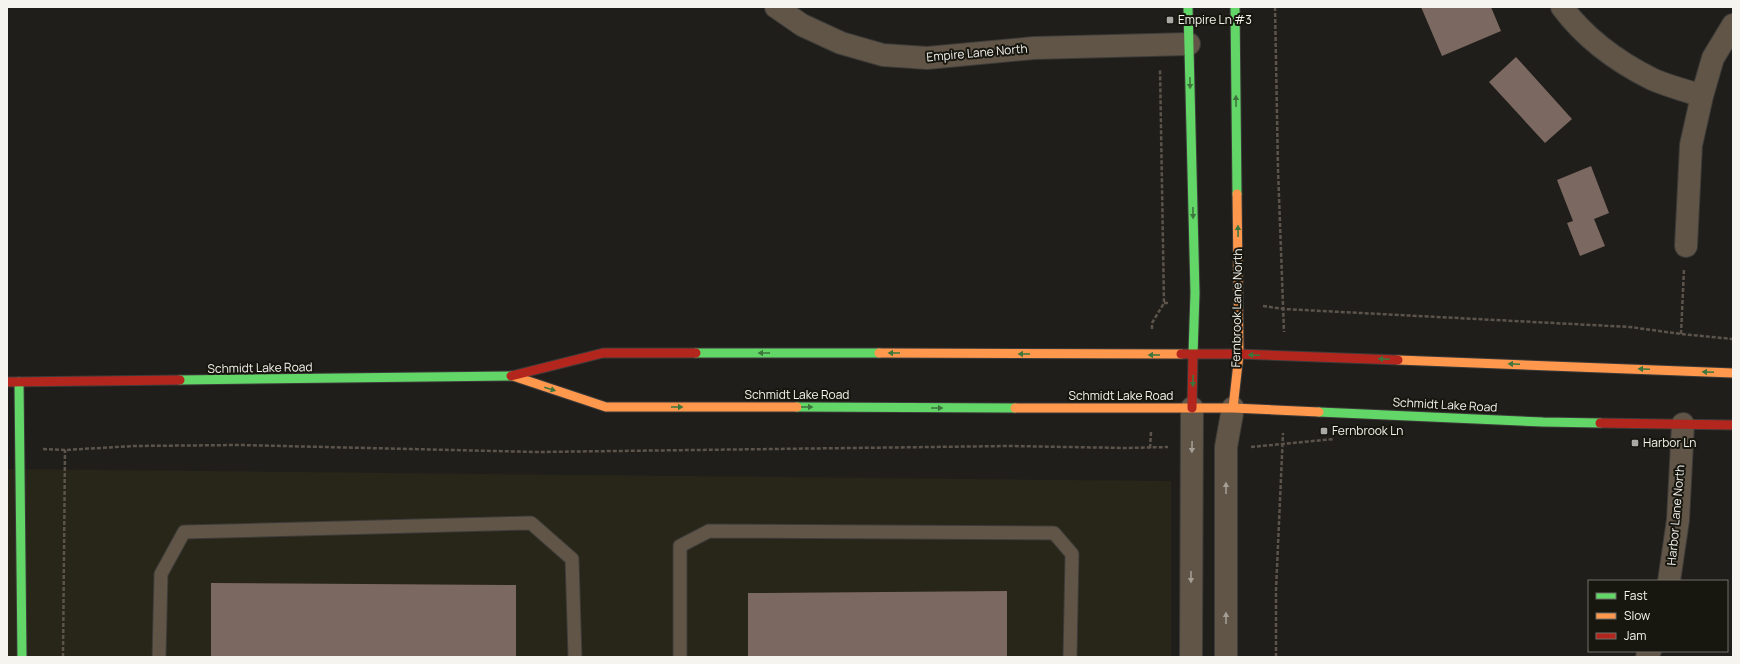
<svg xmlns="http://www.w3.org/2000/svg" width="1740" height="664" font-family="Manrope,sans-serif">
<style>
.built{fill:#282519}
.building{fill:#7b6860}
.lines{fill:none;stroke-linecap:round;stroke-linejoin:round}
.lane-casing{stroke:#3c3b39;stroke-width:15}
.street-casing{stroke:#3c3b39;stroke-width:24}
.fast-casing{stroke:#3c3b39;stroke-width:11}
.slow-casing{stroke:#3c3b39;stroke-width:11}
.jam-casing{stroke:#3c3b39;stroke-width:11}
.path{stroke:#5c544b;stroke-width:2.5;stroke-dasharray:4 2;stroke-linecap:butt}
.lane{stroke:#605547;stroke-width:13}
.street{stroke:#605547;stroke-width:22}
.fast{stroke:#63d668;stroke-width:9}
.slow{stroke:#ff974d;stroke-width:9}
.jam{stroke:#b3261e;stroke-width:9}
.oneway{fill:#3d763c}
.oneway2{fill:#a39d93}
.poi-dot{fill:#aaa9a4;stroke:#17160f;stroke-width:1.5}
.labels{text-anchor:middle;stroke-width:4;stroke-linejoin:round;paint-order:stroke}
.poi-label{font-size:12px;fill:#f5f4ef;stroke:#17160f;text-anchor:start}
.street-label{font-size:12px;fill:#f5f4ef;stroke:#17160f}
</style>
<rect width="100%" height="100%" fill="#1f1e1a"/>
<path class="built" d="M7,469L1171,481V657H7Z"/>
<path class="building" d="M1421,7H1491L1501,31L1442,56Z
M1516,57L1572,119L1545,143L1489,82Z
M1591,166L1609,213L1594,219L1605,246L1580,256L1567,223L1573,221L1557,180Z
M211,583L516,585V657H211Z
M1007,591V657H748V593Z"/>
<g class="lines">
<g class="lane-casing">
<path id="lane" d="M159,657L161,574L184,532L531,523L572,559L575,657
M680,657V546L709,531L1054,533L1072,554L1070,657"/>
</g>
<g class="street-casing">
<path id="street" d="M776,7L802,25L841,43L883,55L927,58L1034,48L1189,44
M1562,7C1585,38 1618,62 1652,79C1667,86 1685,90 1702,96
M1686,246L1691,145L1702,96L1713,58L1733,25
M1669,581L1678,520L1683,424
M1191,657L1192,408
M1226,657V447L1233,408
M1647,657L1650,651"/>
</g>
<g class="fast-casing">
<path id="fast" d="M1188,7L1195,293L1193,354
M1235,7L1237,194
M696,353H879
M180,380L511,376
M19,382L22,657
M797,407L1015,408
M1319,412L1543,422L1600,423"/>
</g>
<g class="slow-casing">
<path id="slow" d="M879,353L1181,354
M1398,360L1733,373
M513,376L606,407H797
M1015,408H1233L1319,412
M1233,408L1239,354L1237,194"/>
</g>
<g class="jam-casing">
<path id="jam" d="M1181,354H1239L1398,360
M511,376L603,353H696
M7,382L180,380
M1192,408L1193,354
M1600,423L1733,425"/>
</g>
<path class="path" d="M1275,7L1278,169L1284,332
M1164,303H1170
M1263,306L1284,309L1630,327L1681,334L1733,339
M1152,329V323L1164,303L1160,69
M1681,334L1684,269
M1251,447L1334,439
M1150,448L1151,432
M43,449L65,450L134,446L240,445L537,452L1009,446L1127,448L1168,447
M63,657L65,450
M1276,657V590L1283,433"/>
<use href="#lane" class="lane"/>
<use href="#street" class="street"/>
<use href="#fast" class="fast"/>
<use href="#slow" class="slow"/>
<use href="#jam" class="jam"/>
</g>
<defs><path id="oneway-solid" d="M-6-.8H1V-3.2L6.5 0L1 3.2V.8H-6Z"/></defs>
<g class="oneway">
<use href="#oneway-solid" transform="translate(1190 83) rotate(89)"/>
<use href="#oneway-solid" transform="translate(1236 101) rotate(-91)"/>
<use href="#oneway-solid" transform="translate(1193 213) rotate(89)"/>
<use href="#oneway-solid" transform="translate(1238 231) rotate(-91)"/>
<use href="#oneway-solid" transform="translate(764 353) rotate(180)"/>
<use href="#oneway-solid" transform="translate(894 353) rotate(-180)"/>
<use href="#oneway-solid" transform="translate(1024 354) rotate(-180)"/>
<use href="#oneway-solid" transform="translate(1154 355) rotate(180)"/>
<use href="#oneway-solid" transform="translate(1254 355) rotate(-178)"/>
<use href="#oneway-solid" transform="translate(1384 359) rotate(-178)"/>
<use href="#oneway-solid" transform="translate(1514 364) rotate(-178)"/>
<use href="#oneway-solid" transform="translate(1644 369) rotate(-178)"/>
<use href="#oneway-solid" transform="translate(1708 372) rotate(-177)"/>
<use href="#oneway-solid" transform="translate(1193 381) rotate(91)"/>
<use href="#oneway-solid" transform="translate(550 389) rotate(18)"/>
<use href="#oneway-solid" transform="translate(677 407)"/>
<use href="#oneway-solid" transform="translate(807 407)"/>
<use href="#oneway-solid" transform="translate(937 408)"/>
</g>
<g class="oneway2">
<use href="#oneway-solid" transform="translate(1192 447) rotate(91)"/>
<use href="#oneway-solid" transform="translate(1226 488) rotate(-90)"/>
<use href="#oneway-solid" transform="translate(1191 577) rotate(90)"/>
<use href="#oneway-solid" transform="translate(1226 618) rotate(-90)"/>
</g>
<g class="poi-dot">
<rect x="1166" y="16" width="8" height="8" rx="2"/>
<rect x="1320" y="427" width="8" height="8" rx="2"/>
<rect x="1631" y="439" width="8" height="8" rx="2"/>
</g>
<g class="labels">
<g class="poi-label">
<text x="1178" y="24">Empire Ln #3</text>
<text x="1332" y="435">Fernbrook Ln</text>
<text x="1643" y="447">Harbor Ln</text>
</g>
<g class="street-label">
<text transform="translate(977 53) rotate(-5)" y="4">Empire Lane North</text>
<text transform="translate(1237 308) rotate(-89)" y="4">Fernbrook Lane North</text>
<text transform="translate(260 368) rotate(-1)" y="4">Schmidt Lake Road</text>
<text x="797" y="399">Schmidt Lake Road</text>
<text x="1121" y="400">Schmidt Lake Road</text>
<text transform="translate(1445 405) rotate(3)" y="4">Schmidt Lake Road</text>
<text transform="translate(1676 515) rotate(-85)" y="4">Harbor Lane North</text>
</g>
</g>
<rect width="1740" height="664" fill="none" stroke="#f5f4ef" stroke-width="16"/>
<rect x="1588" y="580" width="140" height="72" fill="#17160f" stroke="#706f69"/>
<rect x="1596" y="593" width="20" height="6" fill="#63d668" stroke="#706f69"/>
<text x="1624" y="600" font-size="12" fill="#f5f4ef">Fast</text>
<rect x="1596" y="613" width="20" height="6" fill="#ff974d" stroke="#706f69"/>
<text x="1624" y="620" font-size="12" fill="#f5f4ef">Slow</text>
<rect x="1596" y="633" width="20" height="6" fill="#b3261e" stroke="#706f69"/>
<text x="1624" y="640" font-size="12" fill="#f5f4ef">Jam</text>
</svg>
